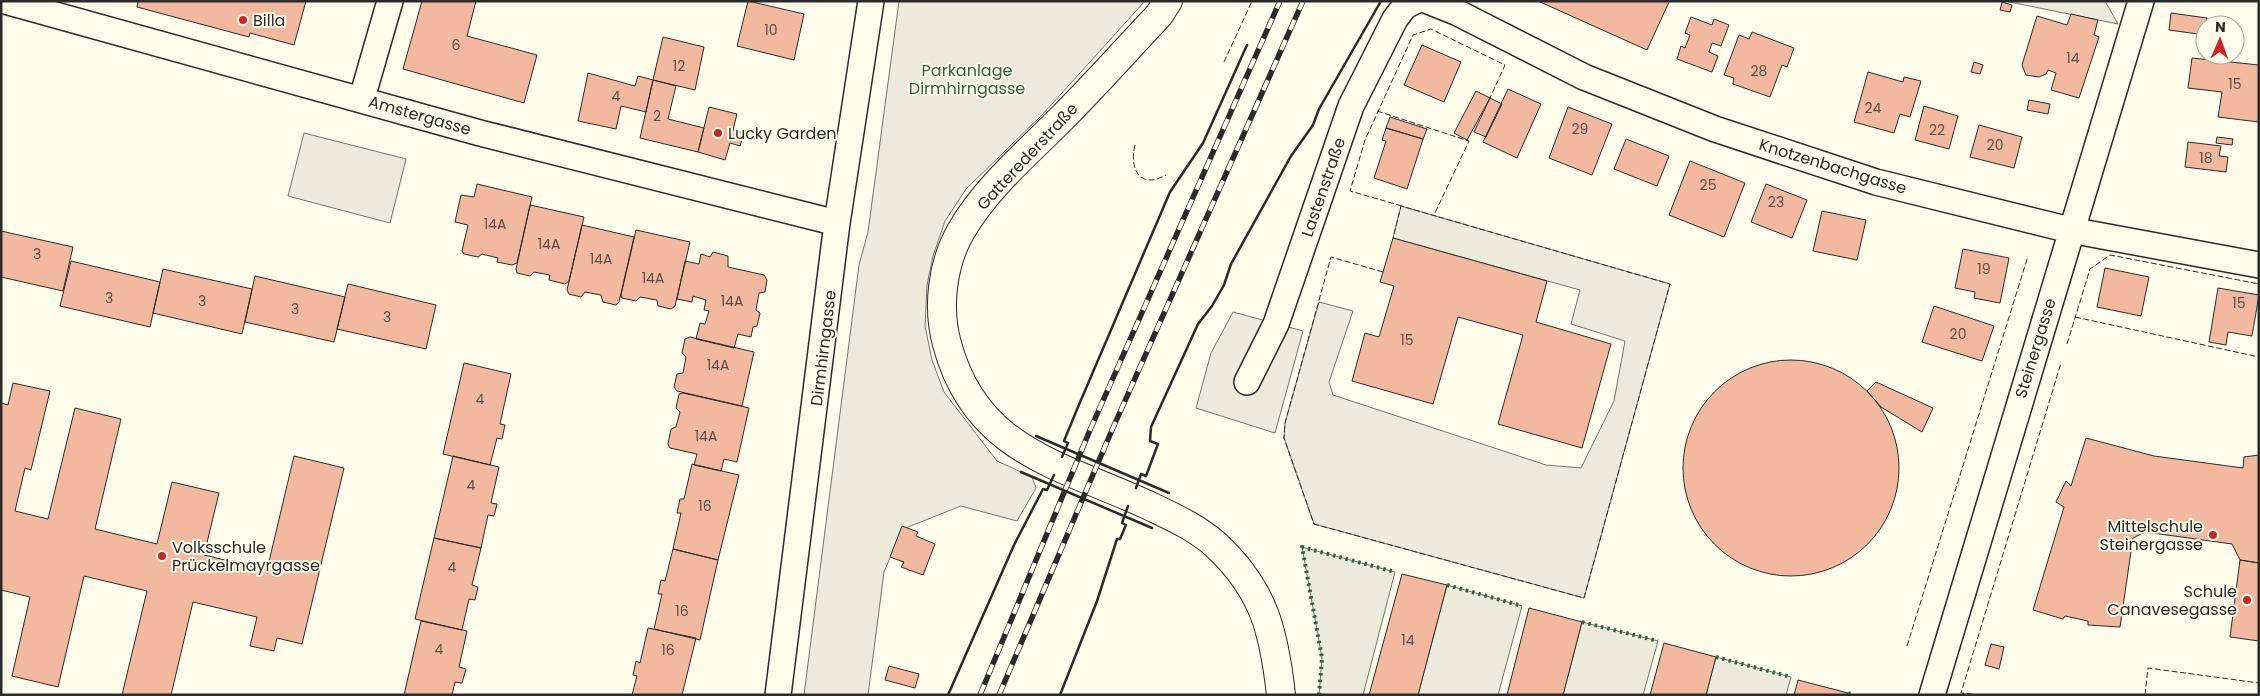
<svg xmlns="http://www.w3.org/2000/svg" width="2260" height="696" font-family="Poppins,sans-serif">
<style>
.green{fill:#ecebdb;stroke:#74746e}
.parking{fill:#eceadb;stroke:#74746e}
.building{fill:#f2b8a0;stroke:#2b2b2b}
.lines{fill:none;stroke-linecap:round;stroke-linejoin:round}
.street-casing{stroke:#2b2b2b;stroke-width:28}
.secondary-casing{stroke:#2b2b2b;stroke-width:30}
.street{stroke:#fdfbea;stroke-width:25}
.secondary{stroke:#fdfbea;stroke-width:28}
.rail-casing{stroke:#2b2b2b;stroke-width:5.5}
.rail{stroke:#fdfbea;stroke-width:4;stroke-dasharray:11;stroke-linecap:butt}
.hedge{stroke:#34623c;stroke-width:4;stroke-dasharray:2.5 4;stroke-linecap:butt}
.fence{stroke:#2b2b2b;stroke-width:1;stroke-dasharray:6 2.5;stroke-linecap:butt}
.wall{stroke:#2b2b2b;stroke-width:2.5}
.poi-dot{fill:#c62828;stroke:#fdfbea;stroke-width:2}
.labels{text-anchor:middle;stroke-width:4;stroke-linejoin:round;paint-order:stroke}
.number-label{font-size:14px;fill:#5d4e48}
.poi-label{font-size:16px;fill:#2b2b2b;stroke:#fdfbea;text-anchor:start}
.park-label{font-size:16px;fill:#34623c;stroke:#fdfbea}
.street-label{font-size:16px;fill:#2b2b2b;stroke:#fdfbea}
</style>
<rect width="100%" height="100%" fill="#fdfbea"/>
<path class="green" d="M899,1H1145L1042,115L966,189L945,221L933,256L927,285L925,326L932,360L944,392L997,461L1032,477L1036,488L1017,521L961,506L908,527L900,534L884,572L868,695H804L859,265L868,232Z
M2005,1H2105L2118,24Z
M1401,206L1670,284L1584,598L1314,524L1284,438L1285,423L1319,302L1353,311L1329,382L1333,395L1546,465L1581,468L1614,401L1625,341L1571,324L1580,290L1393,238Z
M1302,547L1395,572L1363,695H1319L1322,658Z
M1447,585L1522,606L1498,695H1418Z
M1582,622L1658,641L1643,695H1563Z
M1716,657L1791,677L1786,695H1706Z"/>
<path class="parking" d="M304,133L406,159L390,223L288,196Z
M1233,312L1303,331L1275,433L1196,408L1211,353Z"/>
<path class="building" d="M138,1H306L294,45L250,33L249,37L137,7Z
M422,1H476L467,36L537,55L524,103L403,69Z
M748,1L804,14L794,60L737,46Z
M1538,1H1668L1669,2L1647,50Z
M2002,2L2012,5L2010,12L2000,10Z
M2171,13L2207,18L2205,35L2169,30Z
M2071,14L2098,20L2094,35L2099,37L2079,98L2051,90L2056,73L2048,70L2046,74L2039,77L2026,75L2022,65L2037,16L2067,25Z
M1691,17L1712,25L1714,19L1729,25L1721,46L1712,43L1709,52L1718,56L1712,72L1677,59L1681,46L1685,48L1690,35L1685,33Z
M1752,32L1794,48L1787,67L1782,65L1770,97L1733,84L1734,78L1724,75L1739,35L1749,39Z
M663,37L704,47L695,90L653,80Z
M1422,45L1461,62L1444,102L1404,85Z
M2192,58L2259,65V122L2218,117L2222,92L2188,88Z
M1974,62L1983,65L1980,74L1971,72Z
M1868,72L1903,82L1904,77L1921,81L1910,117L1900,114L1894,133L1854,122Z
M588,73L635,86L638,76L653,80L646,112L621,106L616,129L578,121Z
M653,80L676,86L668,119L704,128L698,152L640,138Z
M1508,89L1541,104L1517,158L1483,142Z
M1476,91L1490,98L1467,140L1454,133Z
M1490,98L1502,104L1486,137L1474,132Z
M2029,100L2050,104L2048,114L2027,110Z
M1924,106L1958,116L1949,149L1915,140Z
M709,107L737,114L733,130L744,133L740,146L730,143L725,160L698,152Z
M1568,107L1612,124L1592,175L1549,158Z
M1390,117L1427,129L1423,139L1386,128Z
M1979,125L2022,137L2014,168L1970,157Z
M1386,128L1423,139L1407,189L1374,178L1386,141L1382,140Z
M2217,137L2233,139L2232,145L2216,143Z
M1626,139L1669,156L1657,186L1614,169Z
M2188,142L2221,146L2219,156L2228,157L2226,172L2185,167Z
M1690,161L1745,183L1724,237L1669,215Z
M477,184L532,197L517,263L512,265L497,262L498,258L482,254L478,257L464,254L462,251L468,225L455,222L461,195L474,197Z
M1766,184L1807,200L1792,238L1751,222Z
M530,205L584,217L569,281L565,284L549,280L550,275L534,272L530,276L517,273L516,269Z
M1822,211L1866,220L1857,260L1813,251Z
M582,225L634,237L619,302L616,305L603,302L601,295L585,292L581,297L569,294L567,290Z
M636,230L690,242L675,306L671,309L658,306L657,300L640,297L636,301L622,298L621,295Z
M1,231L73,247L63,291L1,277Z
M1393,238L1547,281L1536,322L1611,344L1582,448L1498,424L1523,335L1458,317L1433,404L1352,381L1365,333L1379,337L1394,286L1380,282Z
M1963,249L2009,258L2000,303L1974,298L1975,292L1955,288Z
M713,252L728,256V267L764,275L767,280L765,292L759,293L756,310L760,313L757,326L753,327L751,337L738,334L734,348L696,339L700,323L705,324L709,311L704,310L706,300L693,296L692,302L677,299L685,261L699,264L701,254L710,257Z
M71,261L160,282L150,327L60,306Z
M2105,268L2149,277L2141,316L2097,307Z
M163,269L252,289L242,334L153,313Z
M255,276L345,297L334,342L245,322Z
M348,284L436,305L426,349L337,329Z
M2218,288L2259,295L2252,336L2228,332L2226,345L2209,342Z
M1934,306L1994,326L1982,361L1922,342Z
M690,337L754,352L742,406L677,391L674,387L677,374L683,373L686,357L682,353L685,339Z
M1683 468a108 108 0 1 1 216 0a108 108 0 1 1-216 0Z
M464,363L511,374L500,424L505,425L502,439L497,438L490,465L443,454Z
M1876,382L1933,408L1922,432L1881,407L1867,391Z
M13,383L50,391L31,470L25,468L15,511L48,519L75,408L121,419L95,529L157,544L172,482L219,493L204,555L267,570L294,456L344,468L302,644L277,638L274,651L250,646L257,617L193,602L171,695H122L147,591L84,576L58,687L12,676L30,597L1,590V403L8,405Z
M683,393L749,408L737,462L724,459L721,471L694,465L697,454L670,448L668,444L671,429L676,427L680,412L676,408L679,394Z
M2086,438L2154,456L2243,468L2244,457L2259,455V563L2240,560L2232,544L2145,532L2133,538L2120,627L2088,625V621L2065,616L2063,619L2033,610L2064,507L2056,502L2066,481L2071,486Z
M453,456L499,467L491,503L497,504L494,516L488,515L481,548L434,538Z
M692,464L739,475L718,560L673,549L681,513H677L680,499H684Z
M902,526L918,532L916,536L935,544L923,575L901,567L904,562L890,557Z
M434,538L481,548L472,585L478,587L475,600L469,599L462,630L415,619Z
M673,549L718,560L700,640L654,629L662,594H658L661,580L665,581Z
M2240,560L2259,563V641L2230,637Z
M1402,574L1447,585L1418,695H1369Z
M1529,608L1582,622L1563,695H1507Z
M421,621L467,631L459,667L466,669L462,683L455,682L452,695H404Z
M648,628L696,638L682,695H632L637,676L633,675L636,661L640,663Z
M1664,643L1716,657L1706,695H1650Z
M1991,644L2004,647L1999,669L1985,665Z
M889,666L919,674L915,688L885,680Z
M1798,680L1848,693L1847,695H1794Z"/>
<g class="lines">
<g class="street-casing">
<path id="street" d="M5,1L480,133L837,223
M1428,1L1458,13L1584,77L1715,129L1876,182L2070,230L2259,265
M362,98L390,1
M1247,382L1276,324L1351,106L1395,19L1405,6L1415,1
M778,695L837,223L871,1
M1932,695L2141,1"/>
</g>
<g class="secondary-casing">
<path id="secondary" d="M1168,1L1159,15C1126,50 1094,86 1060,120C1025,155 986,188 961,231C942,264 937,308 947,344C976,453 1063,465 1152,507C1175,518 1197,528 1216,545C1264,590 1274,631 1281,695"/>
</g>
<use href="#street" class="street"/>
<use href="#secondary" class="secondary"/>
<g class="rail-casing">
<path id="rail" d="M980,695L1090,430L1280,1
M999,695L1112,430L1303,1"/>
</g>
<use href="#rail" class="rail"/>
<path class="hedge" d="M1447,585L1522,606
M1582,622L1658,641
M1716,657L1791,677
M1848,693L1853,695
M1319,695L1322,658L1302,547L1395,572"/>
<path class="fence" d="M1224,62L1252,1
M1377,111L1469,141L1434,215
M1135,145C1129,169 1140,190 1166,175
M1402,206L1350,191L1365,140L1413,35L1431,29L1505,65L1490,98
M1383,272L1331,257L1285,423L1284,438L1314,524L1584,598L1670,284L1401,206L1393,238
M2075,317L2259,357
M2067,344L2090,269L2110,255L2259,284
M1907,646L2028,256
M1981,695L1961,693L2061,363
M2145,695L2148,668L2259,683"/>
<path class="wall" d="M1036,436L1169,493
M1062,457L1068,443L1064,441L1078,407L1170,192L1203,143L1247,45
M1021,472L1152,528
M1136,488L1141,474L1146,476L1158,444L1150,441L1151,427L1198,324L1212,306L1224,285L1231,264L1291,156L1313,125L1319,109L1381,1
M948,695L1014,545L1043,489L1047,490L1054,475
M1060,695L1097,601L1117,539H1120L1126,525L1122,523L1128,506"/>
</g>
<g class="poi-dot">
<circle cx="243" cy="20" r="5"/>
<circle cx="718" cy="133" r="5"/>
<circle cx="2213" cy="535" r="5"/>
<circle cx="162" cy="556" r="5"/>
<circle cx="2247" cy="600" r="5"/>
</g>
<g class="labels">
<g class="number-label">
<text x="771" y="35">10</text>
<text x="456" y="50">6</text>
<text x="2073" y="63">14</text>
<text x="679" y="71">12</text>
<text x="1759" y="76">28</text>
<text x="2235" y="89">15</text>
<text x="616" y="101">4</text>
<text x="1873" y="113">24</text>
<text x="657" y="121">2</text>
<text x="1580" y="134">29</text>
<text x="1937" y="135">22</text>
<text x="1995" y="150">20</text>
<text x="2206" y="163">18</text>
<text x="1708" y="190">25</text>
<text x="1776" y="207">23</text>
<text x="495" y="229">14A</text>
<text x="549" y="249">14A</text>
<text x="37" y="259">3</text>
<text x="601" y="264">14A</text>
<text x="1984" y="274">19</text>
<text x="653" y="283">14A</text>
<text x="109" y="303">3</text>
<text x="202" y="306">3</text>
<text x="732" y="306">14A</text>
<text x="2239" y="308">15</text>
<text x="295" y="314">3</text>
<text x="387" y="322">3</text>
<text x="1958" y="339">20</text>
<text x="1407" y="345">15</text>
<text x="718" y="370">14A</text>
<text x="480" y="404">4</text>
<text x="706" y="441">14A</text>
<text x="471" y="490">4</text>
<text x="705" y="511">16</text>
<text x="452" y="572">4</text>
<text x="682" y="616">16</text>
<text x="1408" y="645">14</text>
<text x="439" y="654">4</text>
<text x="668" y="655">16</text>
</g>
<g class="poi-label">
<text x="253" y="26">Billa</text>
<text x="728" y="139">Lucky Garden</text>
<text x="2203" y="532" text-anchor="end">Mittelschule<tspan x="2203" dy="18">Steinergasse</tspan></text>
<text x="172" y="553">Volksschule<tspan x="172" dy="18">Prückelmayrgasse</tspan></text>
<text x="2237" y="597" text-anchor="end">Schule<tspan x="2237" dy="18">Canavesegasse</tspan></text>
</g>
<g class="park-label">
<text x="967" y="76">Parkanlage<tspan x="967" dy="18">Dirmhirngasse</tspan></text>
</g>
<g class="street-label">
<text transform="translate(420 115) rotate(16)" y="6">Amstergasse</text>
<text transform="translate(1027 156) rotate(-47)" y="6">Gatterederstraße</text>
<text transform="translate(1833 166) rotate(17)" y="6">Knotzenbachgasse</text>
<text transform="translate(1323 187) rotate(-71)" y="6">Lastenstraße</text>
<text transform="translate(823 348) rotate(-83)" y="6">Dirmhirngasse</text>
<text transform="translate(2035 348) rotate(-73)" y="6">Steinergasse</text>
</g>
</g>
<rect width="2260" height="696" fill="none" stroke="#2b2b2b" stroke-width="5"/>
<g transform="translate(2220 40) rotate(2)"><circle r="24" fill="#fdfbea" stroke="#a9a89e"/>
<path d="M0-4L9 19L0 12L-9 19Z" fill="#c62828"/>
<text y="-8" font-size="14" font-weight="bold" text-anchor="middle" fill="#2b2b2b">N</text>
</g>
</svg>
